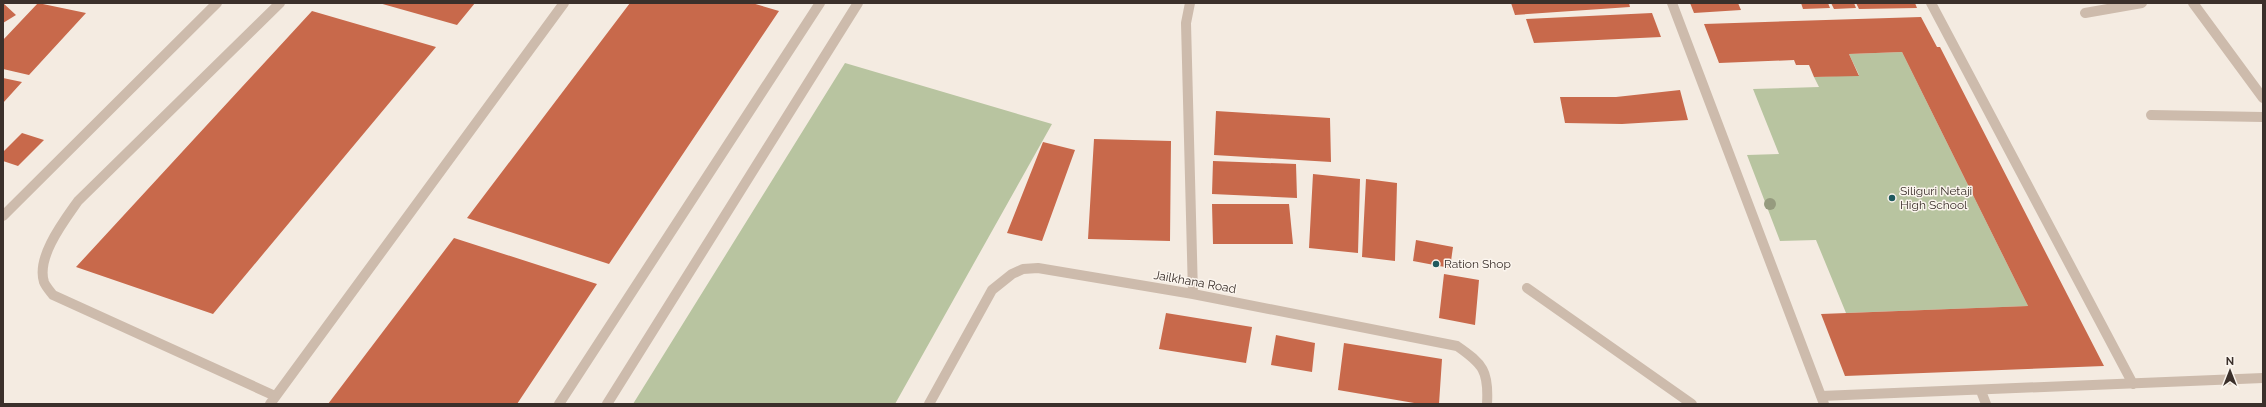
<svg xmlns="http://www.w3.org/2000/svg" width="2266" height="407" font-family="Raleway,sans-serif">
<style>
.green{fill:#b8c4a0}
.building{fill:#c8694b}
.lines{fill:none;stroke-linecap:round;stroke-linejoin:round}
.minor{stroke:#cdbbac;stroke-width:10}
.tree{fill:#969b7f}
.poi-dot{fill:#1f5a5e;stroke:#fbf5ee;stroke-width:1.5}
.labels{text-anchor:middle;stroke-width:3;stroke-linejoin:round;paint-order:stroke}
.poi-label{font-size:12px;fill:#3b302b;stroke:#fbf5ee;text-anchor:start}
.street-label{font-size:12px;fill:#3b302b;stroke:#fbf5ee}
</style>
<rect width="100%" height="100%" fill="#f4ebe1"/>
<path class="green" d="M1902,52L2028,306L1846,313L1816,240L1780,241L1747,155L1779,154L1753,89L1819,87L1814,77L1859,75L1849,54Z
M845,63L1052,124L895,404H633Z"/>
<path class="building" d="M3,3L16,15L3,23Z
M38,3L86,13L29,75L3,69V40Z
M379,3H475L457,25Z
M630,3H752L779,11L609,264L467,218Z
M1511,3H1629L1630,7L1515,15Z
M1690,3H1738L1741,10L1694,13Z
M1801,3H1828L1830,8L1803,9Z
M1831,3H1854L1856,8L1834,9Z
M1856,3H1915L1917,8L1859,9Z
M312,11L436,47L213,314L76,267Z
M1652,13L1661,37L1534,43L1526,19Z
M1921,17L1937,47H1940L2104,366L1845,376L1821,314L2028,306L1902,52L1849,54L1859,76L1814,77L1809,65H1796L1794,60L1719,63L1704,24Z
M3,78L22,82L3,103Z
M1680,90L1688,120L1622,124L1565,123L1560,97H1616Z
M1216,111L1330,118L1331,162L1214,155Z
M22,133L44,140L18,166L3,161V152Z
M1094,139L1171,141L1170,241L1088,239Z
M1043,142L1075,150L1042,241L1007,233Z
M1213,161L1296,164L1297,198L1212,194Z
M1313,174L1360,179L1358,253L1309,248Z
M1366,179L1397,183L1395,261L1362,257Z
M1212,204H1289L1293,244H1213Z
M454,238L597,284L517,404H328Z
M1416,240L1453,247L1450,268L1413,261Z
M1444,274L1479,280L1475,325L1439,318Z
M1166,313L1252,327L1246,363L1159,349Z
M1276,335L1315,343L1312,372L1271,365Z
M1344,343L1442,359L1439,404H1420L1338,390Z"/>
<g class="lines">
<path class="minor" d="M1190,3L1186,23L1193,294
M1672,3L1824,404
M1931,3L2133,384
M2193,3L2263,98
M2085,13L2142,3
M2151,115L2263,117
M3,216L217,3
M1527,288L1692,404
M1981,391L1986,404
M275,396L53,295C50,291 46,287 44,282C36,257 64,221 78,201L280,3
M1821,396L2263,378
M270,404L564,3
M559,404L820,3
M607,404L858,3
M929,404L992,290L1012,274L1023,269L1038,268L1193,294L1457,346C1483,364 1489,371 1487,404"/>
</g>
<circle class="tree" cx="1770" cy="204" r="6"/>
<g class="poi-dot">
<circle cx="1892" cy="198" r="4"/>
<circle cx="1436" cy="264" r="4"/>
</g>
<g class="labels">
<g class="poi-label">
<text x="1900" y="195">Siliguri Netaji<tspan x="1900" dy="14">High School</tspan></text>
<text x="1444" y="268">Ration Shop</text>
</g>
<g class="street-label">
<text transform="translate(1195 282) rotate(10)" y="4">Jailkhana Road</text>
</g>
</g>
<rect width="2266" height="407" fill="none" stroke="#3b302b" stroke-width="8"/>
<g transform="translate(2230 371)" stroke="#fbf5ee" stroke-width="3" paint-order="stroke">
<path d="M0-3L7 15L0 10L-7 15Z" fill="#3b302b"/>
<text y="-6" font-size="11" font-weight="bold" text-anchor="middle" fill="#3b302b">N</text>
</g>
</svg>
